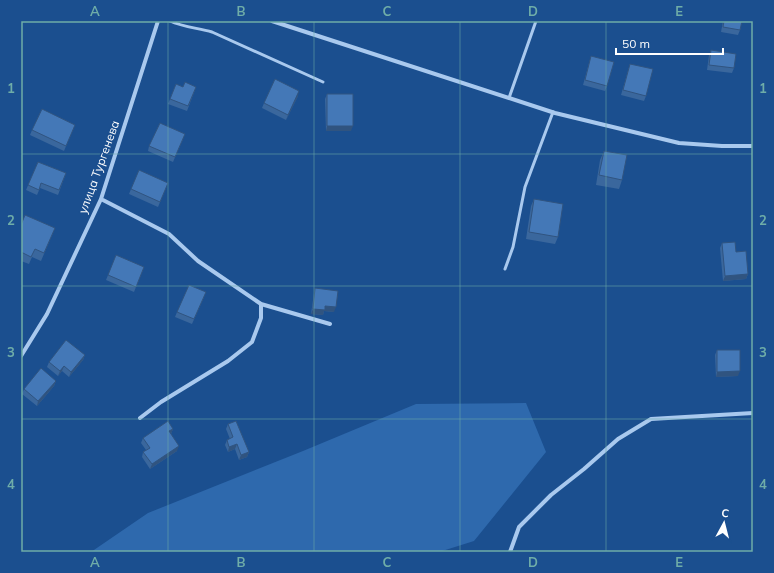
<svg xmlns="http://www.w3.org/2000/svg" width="774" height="573" font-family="Mulish,sans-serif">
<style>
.green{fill:#2e69ad}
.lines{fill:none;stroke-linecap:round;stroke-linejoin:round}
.service{stroke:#a9c9ee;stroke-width:3}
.minor{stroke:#a9c9ee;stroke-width:4}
.wall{fill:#3a679d}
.shaded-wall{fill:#305480}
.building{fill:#4478b7;stroke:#305480}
.grid{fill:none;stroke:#6fada8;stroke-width:1;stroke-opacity:0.55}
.labels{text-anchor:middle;stroke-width:3;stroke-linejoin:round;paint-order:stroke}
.street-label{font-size:12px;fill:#fff;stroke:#1b4f8f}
.neatline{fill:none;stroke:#6fada8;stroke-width:1.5}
.grid-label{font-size:13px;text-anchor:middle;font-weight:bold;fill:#6fada8}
</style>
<rect width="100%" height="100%" fill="#1b4f8f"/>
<path class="green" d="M526,403L546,452L474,541L439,552H91L148,513L303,451L416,404Z"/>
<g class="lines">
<path class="service" d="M170,21C183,27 198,28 212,32L323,82
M509,98L536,21
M505,269L513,247L525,187L553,112"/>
<path class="minor" d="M272,21L555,113L679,143L722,146H753
M101,199L169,234L198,261L261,304L330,324
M21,356L47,314L101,199L158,21
M140,418L161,402L228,361L252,342L261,318V304
M510,552L519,527L551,495L584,469L618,439L651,419L753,413"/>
</g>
<path class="wall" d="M723,21H742L740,30L738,35L721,32Z
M711,50L734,68L732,73L707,70L709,55Z
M591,56L607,86L605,91L583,85Z
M630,64L646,96L644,101L621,95Z
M176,84L183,87H196L187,111L168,104Z
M327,94L351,131H326L325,99Z
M298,96L286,120L262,108L264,103Z
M73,129L64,151L30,135L32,130Z
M183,139L173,162L148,151L149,146Z
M604,151L622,180L619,189L596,185L600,160Z
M38,162L66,173L58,195L40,188L37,195L26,190Z
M166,188L158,207L129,194L131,189Z
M534,199L558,237L555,244L526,239L531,206Z
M21,225L55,228L41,261L32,257L29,264L21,261Z
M722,243L736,252L748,274L746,279L723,281L720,248Z
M144,267L134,292L106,280L108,275Z
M315,288L334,312L324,311L323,315L311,314L314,293Z
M204,297L192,324L175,317L177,312Z
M717,350L738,376L716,377L715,355Z
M85,355L83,360L69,377L62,371L58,376L47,367L49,362Z
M56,381L54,386L37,406L22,394L24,389Z
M228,424L249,452L247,457L239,460L235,449L228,452L225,445L227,440L230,439L226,429Z
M173,429L171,434L177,451L150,469L142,457L143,452L146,450L141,443L143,438Z"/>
<path class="shaded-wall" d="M299,91L298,96L286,120L288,115Z
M327,126H353L351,131H326Z
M748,274L746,279L723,281L725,276Z
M325,306L336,307L334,312L324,311L323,315L311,314L313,309Z
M85,355L83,360L69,377L71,372Z
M64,366L62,371L58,376L60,371Z
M740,371L738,376L716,377L717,372Z
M56,381L54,386L37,406L38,401Z
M173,429L171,434L167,436L169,431Z
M237,444L235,449L228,452L229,447Z
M179,446L177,451L150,469L152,464Z
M249,452L247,457L239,460L241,455Z"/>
<path class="building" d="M724,21H742L740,30L723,27Z
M711,50L736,54L734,68L709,65Z
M591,56L614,62L607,86L585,80Z
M630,64L653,69L646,96L623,90Z
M275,79L299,91L288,115L264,103Z
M185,82L196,87L188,106L170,99L176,84L183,87Z
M327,94H353V126H327Z
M42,109L75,125L66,146L32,130Z
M160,123L185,134L175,157L149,146Z
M604,151L627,155L622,180L599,175Z
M38,162L66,173L59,190L41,183L39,190L28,185Z
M139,170L168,183L160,202L131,189Z
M534,199L563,204L558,237L529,232Z
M25,215L55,228L44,253L35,249L31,257L21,252V225Z
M735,242L736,252L746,251L748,274L725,276L722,243Z
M116,255L144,267L136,287L108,275Z
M189,285L206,292L194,319L177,312Z
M315,288L338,291L336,307L325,306V310L313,309Z
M66,340L85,355L71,372L64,366L60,371L49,362Z
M717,350H740V371L717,372Z
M41,368L56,381L38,401L24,389Z
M168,421L173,429L169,431L179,446L152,464L143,452L150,448L143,438Z
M236,421L249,452L241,455L237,444L229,447L227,440L233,437L228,424Z"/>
<path class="grid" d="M168,21V552M314,21V552M460,21V552M606,21V552M21,154H753M21,286H753M21,419H753"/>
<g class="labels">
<g class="street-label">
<text transform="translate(99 167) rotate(-70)" y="4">улица Тургенева</text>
</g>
</g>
<rect width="774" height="573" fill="none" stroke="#1b4f8f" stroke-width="44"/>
<g transform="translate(724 523) rotate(7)" stroke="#1b4f8f" stroke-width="3" paint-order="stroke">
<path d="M0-3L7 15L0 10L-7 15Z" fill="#ffffff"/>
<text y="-6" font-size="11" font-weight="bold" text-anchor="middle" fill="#ffffff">С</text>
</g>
<path d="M616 48v6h107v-6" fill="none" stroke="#ffffff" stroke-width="2"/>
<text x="622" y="48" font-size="12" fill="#ffffff" stroke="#1b4f8f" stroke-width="3" paint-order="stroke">50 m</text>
<rect x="22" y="22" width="730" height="529" class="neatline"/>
<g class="grid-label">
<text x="95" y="16">A</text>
<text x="241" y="16">B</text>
<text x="387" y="16">C</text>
<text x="533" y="16">D</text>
<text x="679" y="16">E</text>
<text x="11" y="93">1</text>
<text x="763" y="93">1</text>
<text x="11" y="225">2</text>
<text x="763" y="225">2</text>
<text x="11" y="357">3</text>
<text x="763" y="357">3</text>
<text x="11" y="489">4</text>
<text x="763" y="489">4</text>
<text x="95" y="567">A</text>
<text x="241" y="567">B</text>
<text x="387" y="567">C</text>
<text x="533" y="567">D</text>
<text x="679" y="567">E</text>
</g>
</svg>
